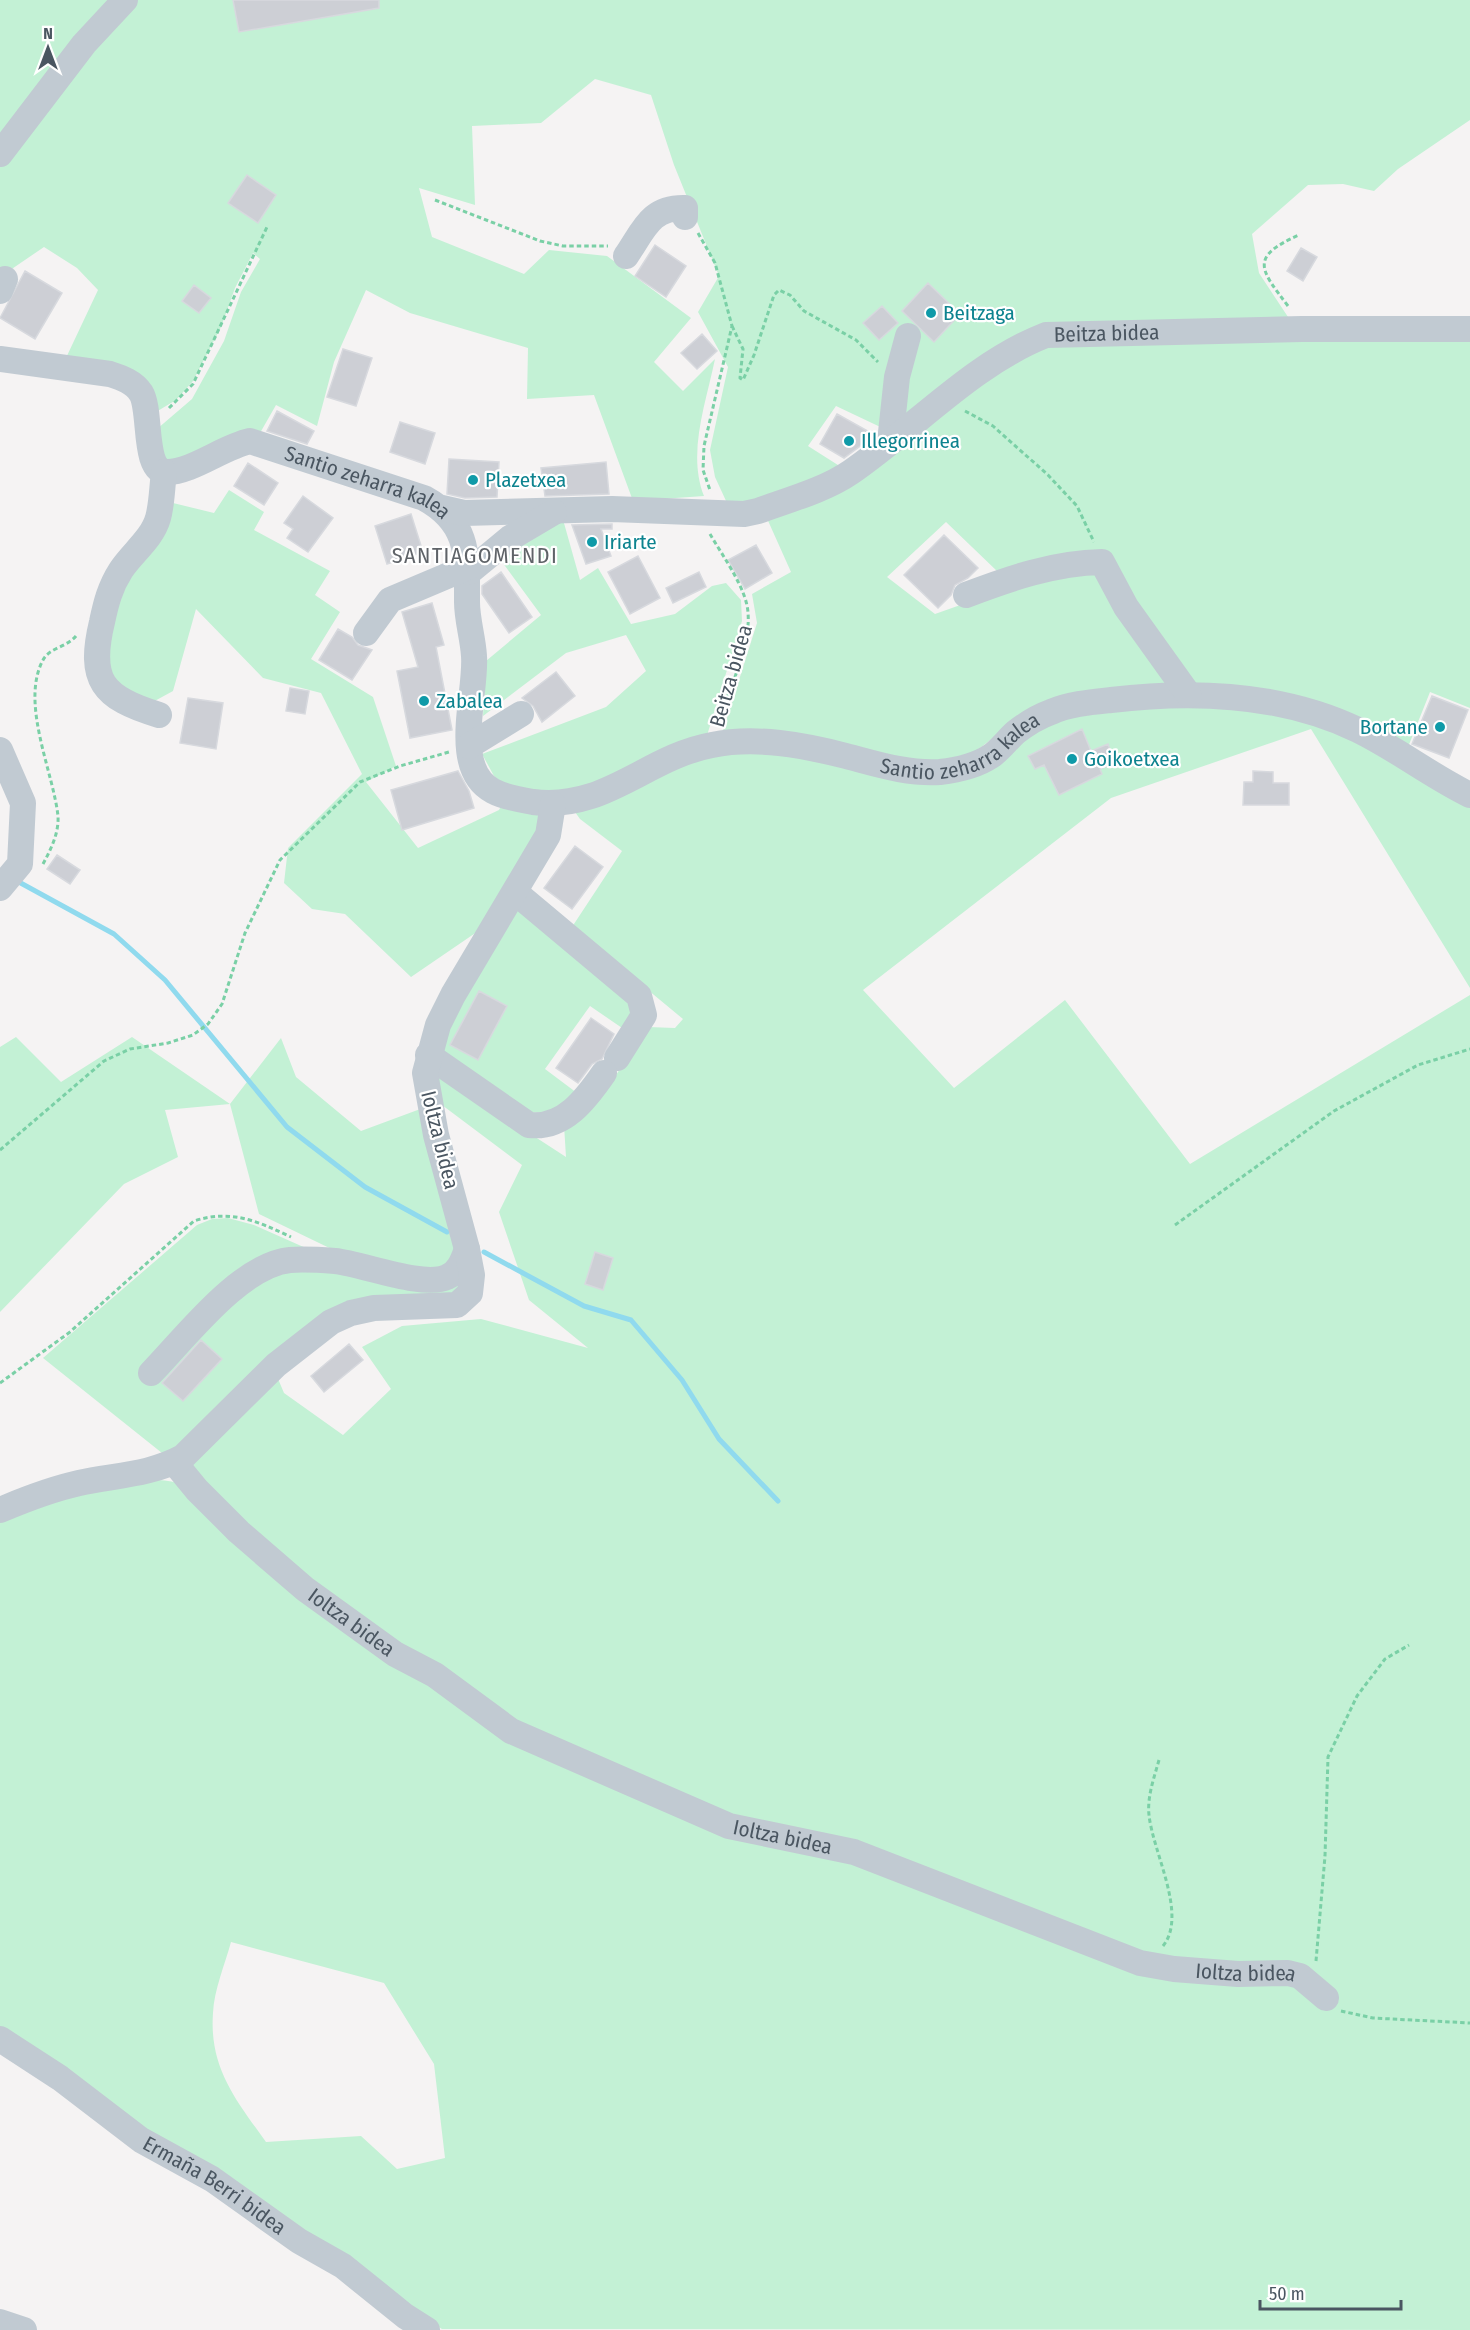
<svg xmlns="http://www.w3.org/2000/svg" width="1470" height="2330" font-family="'Fira Sans Condensed',sans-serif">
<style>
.green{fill:#c3f1d5;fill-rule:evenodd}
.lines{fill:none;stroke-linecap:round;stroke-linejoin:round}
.stream{stroke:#90daee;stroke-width:5}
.building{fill:#cdcfd5;stroke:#d7d9de;stroke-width:1.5}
.path{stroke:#7ad0a6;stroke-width:3;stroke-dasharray:4.5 3;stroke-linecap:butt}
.minor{stroke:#c1cad2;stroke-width:26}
.culture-dot{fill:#0f9aa8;stroke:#fff;stroke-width:2}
.labels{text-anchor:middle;stroke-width:4.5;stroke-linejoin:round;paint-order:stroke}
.culture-label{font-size:21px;fill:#0d838f;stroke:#fff;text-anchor:start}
.street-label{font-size:21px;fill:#4a5661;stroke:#fff}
.neighbourhood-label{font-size:22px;letter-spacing:1.5px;fill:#5f6368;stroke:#fff}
</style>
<rect width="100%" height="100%" fill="#f5f3f3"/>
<path class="green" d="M0,0H1470V120L1398,169L1374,191L1343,184L1308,185L1252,234L1259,273L1292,323L1143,329L1058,327L1036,333L967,375L893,433L836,406L808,446L860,479L901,449L978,383L1029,349L1066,339L1470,332V708L1430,692L1408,747L1360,723L1366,744L1470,807V988L1311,729L1111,798L863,990L954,1088L1065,1000L1190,1164L1470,995V2330L442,2329L409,2309L349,2262L216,2175L161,2149L28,2049L0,2031V1518C48,1500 128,1470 178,1483L312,1606L398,1662L434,1681L511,1737L734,1835L853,1857L998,1917L1121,1963L1164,1974L1215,1979H1289L1323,2002L1332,1996L1324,1982L1300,1969L1178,1963L1132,1952L992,1902L851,1846L732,1821L511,1725L431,1667L395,1649L305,1584L194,1479L188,1461L276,1374L284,1393L343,1435L391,1389L362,1347L402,1326L481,1319L588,1348L529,1300L499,1212L522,1165L442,1105L437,1073L566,1157L564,1125L586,1113L612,1081L648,1027L675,1028L683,1019L572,927L622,851L580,819L563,795L541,796L543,825L490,923L411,977L345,914L312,909L284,883L288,848L362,774L321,693L263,678L196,609L173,691L151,703C138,697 121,692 111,681C96,665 108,611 117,593C135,559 162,542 173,503L214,513L229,490L264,512L254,530L330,571L315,595L340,612L311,659L373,697L396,766L366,782L418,848L499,810L510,789L494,776L482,754L606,707L646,671L626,635L566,653L483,716L486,661L541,615L500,559L517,543L562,516L580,580L598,568L631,624L675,614L712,586L726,583L741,600L742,621L705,742L712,755L743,752L808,758L897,781H936L968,775L1005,756L1026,734L1052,720L1103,713L1118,691C1084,693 1048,701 1018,719C987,740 971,763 932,766C888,771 849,746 807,739C778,733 749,734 721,737L757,623L752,594L791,572L765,514L727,503L715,477L710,450L728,367L698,312L719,276L674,165L651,95L595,79L541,123L472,126L475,205L419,188L432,237L524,274L549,250L607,256L691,318L654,362L683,391L715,359C706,403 687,453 704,496L633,501L594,395L527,399L528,348L410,313L366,290L334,362L317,426L276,405L256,440C241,440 228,443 214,449C198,456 185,470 166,467L157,453V429L192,399L224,341L241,292L260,259L253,253L235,288L221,327L193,381L176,400L156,412C152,404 150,393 146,385C133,363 88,364 65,360L98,290L77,268L44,247L0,277ZM946,522L998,572L1057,560L1066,572L1014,586L935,614L887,577ZM231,1942L384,1983L434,2064L445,2158L397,2169L361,2136L266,2142C236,2100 209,2068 213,2013C214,1990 225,1964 231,1942Z
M517,902L635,1003L625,1030L590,1006L545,1069L577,1093L562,1110L531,1113L438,1050L453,1009Z
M16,1037L61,1082L132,1037L230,1104L281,1038L296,1077L361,1131L423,1108L439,1169L456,1258L436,1273L346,1256L259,1214L230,1104L165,1110L178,1157L124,1184L0,1312V1047Z
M228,1218L254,1225L317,1253L464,1273L457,1296L381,1301L167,1457L43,1358L197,1225L212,1219Z"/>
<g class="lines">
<path class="stream" d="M17,881L114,934L165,980L287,1127L365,1187L447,1232
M484,1252L584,1306L631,1320L682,1380L719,1439L778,1501"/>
</g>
<path class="building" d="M233,0H379V8L239,32Z
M247,175L276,195L258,223L228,203Z
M655,245L686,266L666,297L635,276Z
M1301,248L1317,257L1303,281L1287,271Z
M25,271L62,293L35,339L0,318Z
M928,283L960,314L934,342L902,311Z
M194,285L211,298L199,313L182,301Z
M882,306L898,323L879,340L863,323Z
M702,334L717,351L697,369L681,353Z
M343,349L372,358L356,406L327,397Z
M277,411L314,431L307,444L267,431Z
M837,414L875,435L844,458L820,444Z
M400,422L435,433L425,464L390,452Z
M449,459L499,462L497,497L465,498L447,494Z
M606,462L609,494L545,496L541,468Z
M248,463L278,483L264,505L234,486Z
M303,496L333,518L308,552L287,538L293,529L284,523Z
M411,514L423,552L387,564L375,526Z
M612,524V529H601L611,556L586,564L572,525Z
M944,535L978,568L968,578L955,585L951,595L938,608L904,575Z
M756,545L772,573L745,589L728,560Z
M638,556L660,598L630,614L608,572Z
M501,572L532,617L509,633L482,594V586Z
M699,572L706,587L673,603L666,588Z
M432,603L444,645L436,647L452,730L410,738L397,671L418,667L402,612Z
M338,629L352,637L358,645L372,650L352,680L319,660Z
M556,672L575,696L542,722L533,706L522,698Z
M290,688L309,691L305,714L286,711Z
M1432,696L1468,710L1449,758L1412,744Z
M188,698L223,703L216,749L180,743Z
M1082,729L1091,751L1108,744L1115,763L1100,769L1102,774L1059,795L1044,765L1035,769L1028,756Z
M458,771L469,791L474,808L402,830L391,790Z
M1253,771L1273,772V783H1289V805H1243L1244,782H1253Z
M575,846L603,867L572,909L544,888Z
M57,855L80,870L70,884L47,869Z
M479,991L507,1006L478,1060L450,1045Z
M591,1018L614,1034L602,1059L592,1064L578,1083L556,1068Z
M595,1252L613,1258L603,1290L585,1284Z
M201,1340L222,1359L183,1401L162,1383Z
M349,1344L363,1360L324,1392L311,1376Z"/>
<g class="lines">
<path class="path" d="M435,200L540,241L563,246H608
M698,233L715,263L732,326L704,446L703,470L710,490
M1288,306C1260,269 1249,257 1299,235
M732,326L743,349L740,378L743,380L754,355L774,295L779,290L790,295L804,311L856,340L878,362
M169,408L193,384L267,227
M965,411L993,426L1048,475L1077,506L1094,542
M710,534C722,555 747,589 748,613C751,645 728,693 717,724
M43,864C51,849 59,833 58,816C53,771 20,703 43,660C49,648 67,647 76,636
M0,1150L104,1061L130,1049L168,1043L193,1035L208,1024L222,1004L245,933L280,860L360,782L400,766L449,752
M1175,1225L1334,1111L1418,1065L1470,1049
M0,1383L70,1332L194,1221C231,1209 257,1221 291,1237
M1159,1760C1154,1778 1147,1797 1149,1815C1153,1853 1188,1915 1163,1946
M1316,1961L1325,1856L1328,1757L1357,1696L1385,1659L1409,1645
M1341,2011L1373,2018L1470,2023"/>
<g class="minor">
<path d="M0,154L84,44L125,0"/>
<path d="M626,256C644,230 650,207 685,208V217"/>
<path d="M0,291L5,279"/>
<path id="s1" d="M0,359L110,374C122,378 134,382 141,393C152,411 142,472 167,472C192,472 223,447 250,441L424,498C470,523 467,556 467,602C467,620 473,638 474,656C477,694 450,768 493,791C504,797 521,800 533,802C606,811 646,757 712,745C756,736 803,745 846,756C877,764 907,774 940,772C958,770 976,766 991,756C1000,750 1007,740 1016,732C1025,725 1040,716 1051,712C1069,704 1092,702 1111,700C1194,690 1281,693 1358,730C1397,749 1431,776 1470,795"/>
<path d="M890,442L897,377L908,336"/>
<path id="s2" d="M442,508L464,513L612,509L744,514L758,511C788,500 825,490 851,472C915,428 972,364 1046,335L1302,329H1470"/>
<path d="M469,572L510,538L554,512"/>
<path d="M966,595C1011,578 1054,563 1102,562L1126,607L1189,695"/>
<path d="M366,633L390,600L468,567"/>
<path d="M159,715C102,698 88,680 102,622C106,603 110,587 121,570C132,553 152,539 158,518C162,504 162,487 164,472"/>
<path d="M469,746L521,714"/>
<path d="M0,750L23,803L20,864L0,888"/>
<path d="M516,893L639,996L644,1015L617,1058"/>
<path d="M428,1055L529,1125C564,1129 586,1099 604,1073"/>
<path d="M151,1373C186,1337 240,1265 290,1260C304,1259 321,1260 335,1261C363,1264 423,1288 447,1277C459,1272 463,1260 467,1249"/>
<path id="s3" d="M174,1462L197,1490L239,1532L305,1589L395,1654L435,1675L511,1731L729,1826L854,1852L1140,1963L1174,1969L1238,1974L1288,1973L1300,1976L1326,1998"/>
<path d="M0,1510C26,1499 52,1489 79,1483C116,1475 150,1475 183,1457L276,1365L331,1322L351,1313L374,1308L457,1305L470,1293L472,1275L467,1249L436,1135L425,1073L438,1025L453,995L548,835L553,804"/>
<path id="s4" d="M0,2039L60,2078L141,2140L212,2179L299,2241L343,2266L405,2316L427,2330"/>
<path d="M0,2322L24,2330"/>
</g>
</g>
<g class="culture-dot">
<circle cx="931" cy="313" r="6"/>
<circle cx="849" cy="441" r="6"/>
<circle cx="473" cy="480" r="6"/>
<circle cx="592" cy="542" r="6"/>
<circle cx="424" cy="701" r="6"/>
<circle cx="1440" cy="727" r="6"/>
<circle cx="1072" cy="759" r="6"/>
</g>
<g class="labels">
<g class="culture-label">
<text x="943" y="320">Beitzaga</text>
<text x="861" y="448">Illegorrinea</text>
<text x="485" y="487">Plazetxea</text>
<text x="604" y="549">Iriarte</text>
<text x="436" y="708">Zabalea</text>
<text x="1428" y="734" text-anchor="end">Bortane</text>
<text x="1084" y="766">Goikoetxea</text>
</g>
<g class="street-label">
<text dy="7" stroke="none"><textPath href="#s2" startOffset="718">Beitza bidea</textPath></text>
<text dy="7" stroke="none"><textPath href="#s1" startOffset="450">Santio zeharra kalea</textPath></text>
<text transform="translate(731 676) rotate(-74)" y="7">Beitza bidea</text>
<text dy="7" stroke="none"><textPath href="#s1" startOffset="1318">Santio zeharra kalea</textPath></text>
<text transform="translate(440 1140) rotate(76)" y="7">Ioltza bidea</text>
<text dy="7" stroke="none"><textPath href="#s3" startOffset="240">Ioltza bidea</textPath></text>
<text dy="7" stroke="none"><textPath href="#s3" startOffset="726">Ioltza bidea</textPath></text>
<text dy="7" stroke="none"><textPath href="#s3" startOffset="1212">Ioltza bidea</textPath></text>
<text dy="7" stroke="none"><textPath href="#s4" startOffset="260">Ermaña Berri bidea</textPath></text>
</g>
<g class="neighbourhood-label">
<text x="475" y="563">SANTIAGOMENDI</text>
</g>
</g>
<g transform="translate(48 48)" stroke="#ffffff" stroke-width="4.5" paint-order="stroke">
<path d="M0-4.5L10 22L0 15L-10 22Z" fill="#4a5661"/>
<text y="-9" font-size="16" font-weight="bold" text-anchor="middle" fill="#4a5661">N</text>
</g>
<path d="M1260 2300v9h141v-9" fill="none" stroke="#4a5661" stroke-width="3"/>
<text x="1269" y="2300" font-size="18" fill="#4a5661" stroke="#ffffff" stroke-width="4.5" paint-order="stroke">50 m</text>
</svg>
